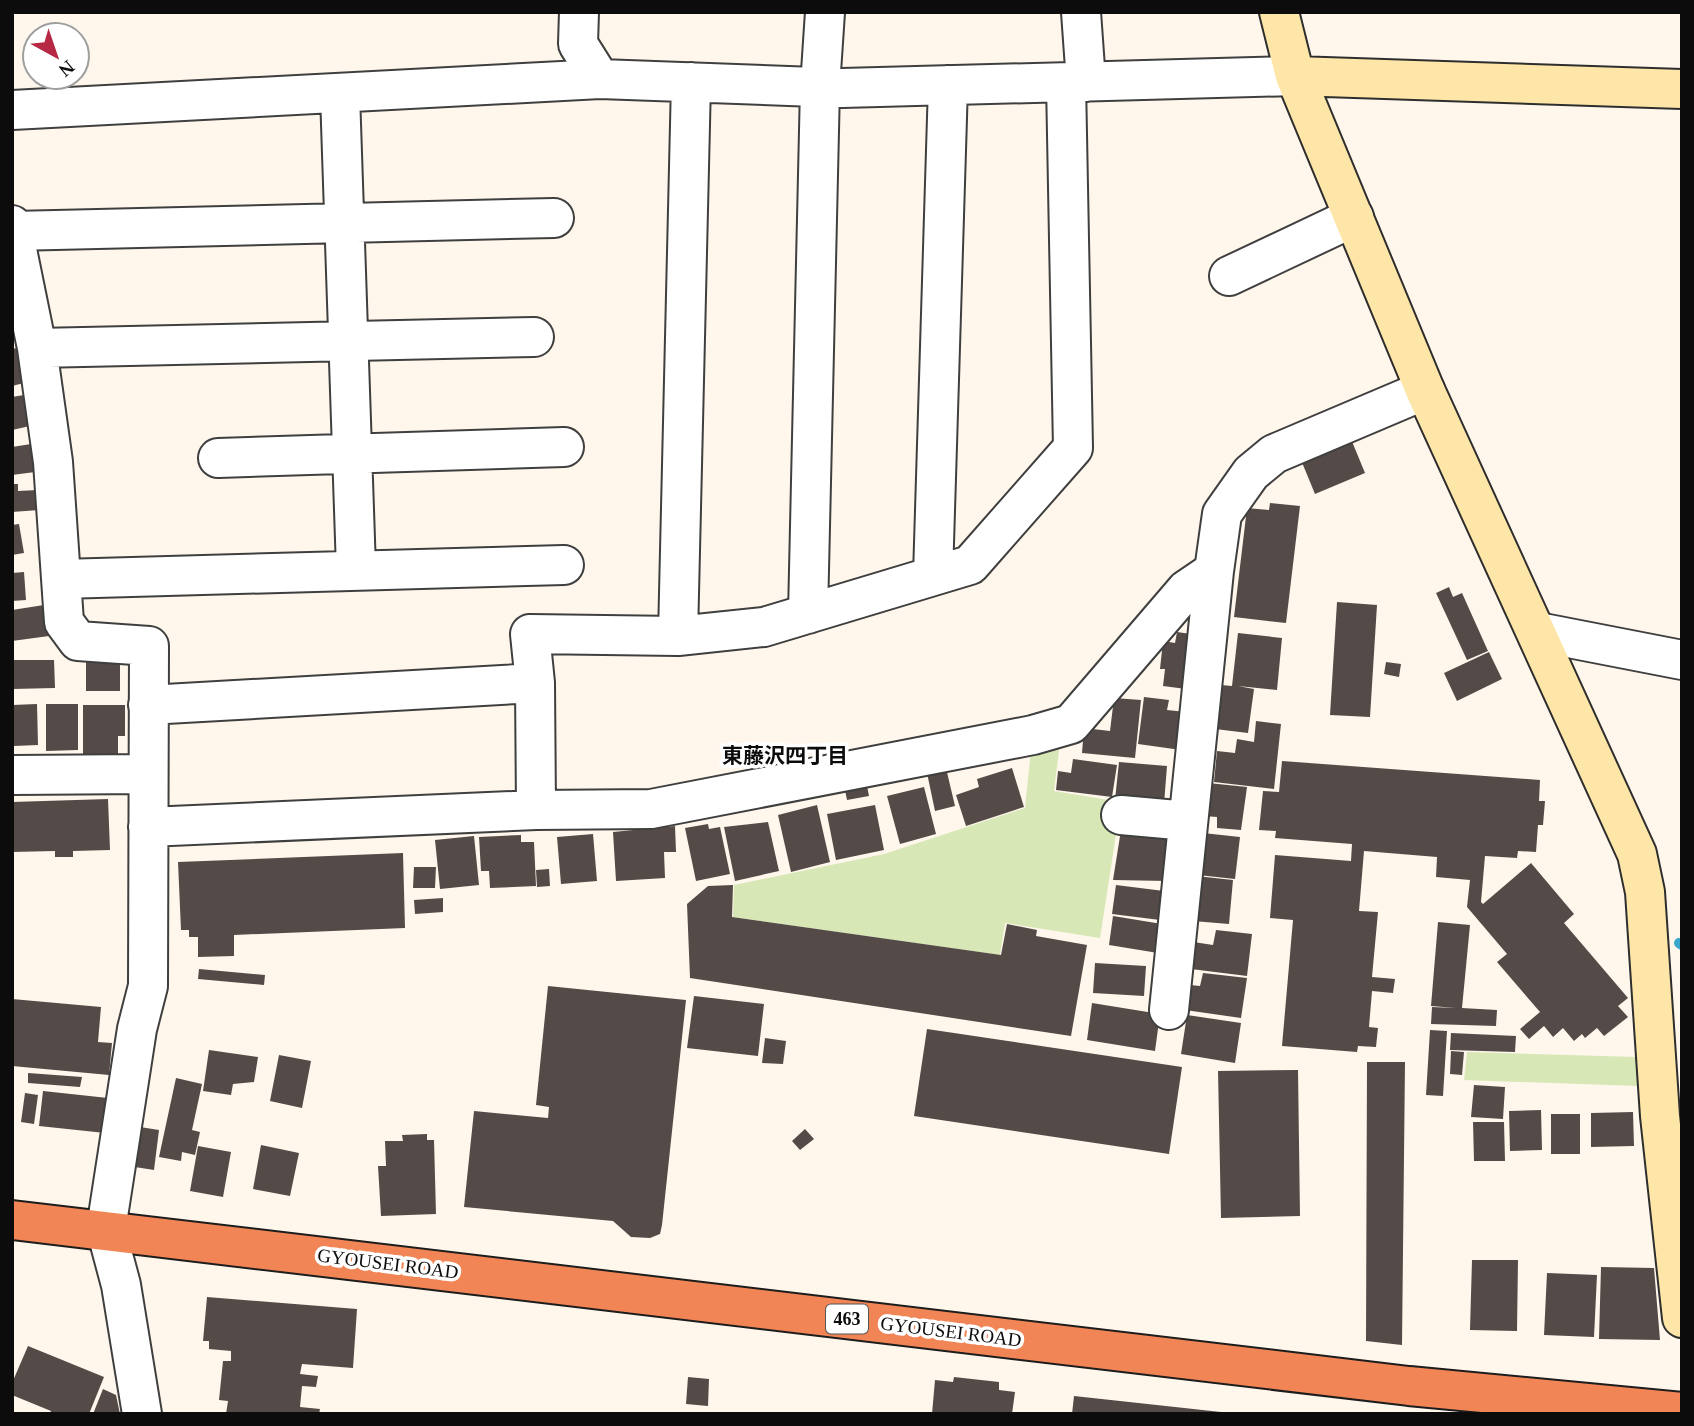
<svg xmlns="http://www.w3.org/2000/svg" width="1694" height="1426" font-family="'Times New Roman','Noto Sans JP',serif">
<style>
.green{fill:#d7e7b6}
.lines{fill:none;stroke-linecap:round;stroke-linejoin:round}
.stream{stroke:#3aa6c9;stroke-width:10}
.building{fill:#544b48}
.street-casing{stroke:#3f3f3f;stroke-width:42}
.secondary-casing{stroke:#2e2e2e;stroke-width:42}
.highway-casing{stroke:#1d1d1d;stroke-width:42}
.street{stroke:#fff;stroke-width:38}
.secondary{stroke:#fde6a7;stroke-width:38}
.highway{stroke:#f18556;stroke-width:38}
.labels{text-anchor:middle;stroke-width:7;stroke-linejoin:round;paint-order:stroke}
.shield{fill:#fff;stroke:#555;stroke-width:2}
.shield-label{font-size:18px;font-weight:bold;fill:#0c0c0c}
.street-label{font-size:19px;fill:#0c0c0c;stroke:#fff}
.neighbourhood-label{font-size:21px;font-weight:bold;fill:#0c0c0c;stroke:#fff}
</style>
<rect width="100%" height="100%" fill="#fff7eb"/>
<path class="green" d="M1060,742L1054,791L1121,802L1100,938L1005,923L1000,955L733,917L734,885L884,854L1025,808L1031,750Z
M1467,1052L1636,1057L1638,1086L1464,1080Z"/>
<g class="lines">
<path class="stream" d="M1679,943L1682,945"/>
</g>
<path class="building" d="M17,348L24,383L12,386V349Z
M24,395L30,426L12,430V397Z
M1351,439L1365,473L1315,494L1301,460Z
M31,444L35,472L12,475V447Z
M12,484H18V491L38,490L39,510L12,512Z
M1270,503L1300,506L1286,623L1234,617L1247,508L1269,510Z
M19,524L24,553L12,555V525Z
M24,572L26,600L12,601V573Z
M1449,587L1453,597L1462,593L1488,651L1467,660L1436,593Z
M1337,602L1377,605L1370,717L1330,715Z
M44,605L49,636L12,641V610Z
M1177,632L1198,635L1186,689L1163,686L1165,669H1160L1163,641L1175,643Z
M1238,633L1282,638L1277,690L1238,686L1254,689L1248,733L1215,729L1221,685L1232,686Z
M1489,652L1502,679L1457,701L1444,673Z
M12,660H54L55,688L12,689Z
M86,661H120V691H86Z
M1386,662L1401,664L1399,677L1384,674Z
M1144,697L1169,700L1167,710L1186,712L1181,750L1138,744Z
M1114,698L1141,700L1135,758L1082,753L1084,728L1110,731Z
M37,704L38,745L14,746L12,705Z
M46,704H78V750L46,751Z
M83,705H125V736H118V754H83Z
M1256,721L1281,724L1274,789L1214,782L1217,751L1235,753L1237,739L1254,742Z
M1073,759L1117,765L1112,797L1056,790L1058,771L1071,773Z
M1282,761L1540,780L1539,801H1545L1543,825H1538L1536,852L1518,851L1517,858L1485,856L1481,902L1483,904L1531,863L1574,914L1564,923L1628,998L1618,1006L1628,1017L1604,1036L1597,1028L1585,1038L1582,1034L1574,1041L1563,1028L1553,1037L1544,1026L1529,1039L1520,1029L1540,1012L1497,962L1507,954L1467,907L1470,880L1436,877L1437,857L1364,851L1359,911L1378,912L1372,977L1395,979L1393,993L1372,991L1369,1027L1378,1028L1376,1047L1358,1046L1357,1052L1282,1046L1293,920L1270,918L1275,855L1351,861L1352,844L1275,838L1276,831L1259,830L1263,791L1279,792Z
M1119,762L1167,766L1164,804L1115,800Z
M946,768L955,806L935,811L927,773Z
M1012,768L1024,807L966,826L956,795L979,787L977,779Z
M1208,783L1247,787L1241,830L1217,828V817L1204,816Z
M867,786L869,796L847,800L845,790Z
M924,787L936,834L900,844L887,796Z
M108,799L110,850L73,851V857H55V851L12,852V802Z
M817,805L830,862L791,872L778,815Z
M875,805L884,850L836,860L827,814Z
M768,822L779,871L735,881L724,827Z
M708,824L709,829L720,827L730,874L696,881L685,828Z
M675,826L676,852H664L665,878L616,881L613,832Z
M1121,830L1171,838L1167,881L1113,880Z
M1203,833L1240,837L1235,879L1198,875Z
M593,834L597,881L561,884L557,837Z
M521,835V842H534L536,886L490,888L489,871H481L479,837Z
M474,836L479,885L440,889L435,840Z
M403,853L405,928L234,935V956L198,957V937H189V930H181L178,862Z
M414,867H436L435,888H413Z
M549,869L550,886L537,887L536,870Z
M1196,876L1233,880L1229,924L1193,921Z
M733,885L732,917L1001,955L1007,924L1037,930L1036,936L1087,945L1071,1036L690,978L687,904L708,886Z
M1116,885L1164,891L1160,920L1112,914Z
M443,898V912L415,914L414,900Z
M1113,916L1162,924L1158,953L1109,945Z
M1438,922L1470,925L1462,1008L1497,1010L1496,1026L1431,1024L1432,1007L1456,1008L1431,1006Z
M1216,930L1252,934L1247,976L1183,968L1187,941L1213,945Z
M1095,963L1146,966L1144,996L1093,993Z
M199,969L265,975L264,985L198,979Z
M1203,973L1247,978L1241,1018L1178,1009L1181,984L1200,986Z
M548,986L686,1000L662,1225L660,1234L650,1238L631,1237L613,1221L464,1207L474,1111L548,1118L549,1107L536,1105Z
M694,996L764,1004L758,1056L687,1048Z
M12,999L101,1007L98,1042L112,1043L109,1075L12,1066Z
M1092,1003L1160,1014L1155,1051L1087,1040Z
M1187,1015L1241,1023L1235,1063L1181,1054Z
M927,1029L1182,1067L1169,1154L914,1116Z
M1430,1030L1447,1031L1443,1096L1426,1095Z
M1451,1033L1516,1036L1515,1052L1450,1050Z
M765,1038L786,1041L783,1064L762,1063Z
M209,1050L258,1057L254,1082L233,1084L231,1095L203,1091Z
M1451,1051L1464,1052L1462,1075L1450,1074Z
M279,1055L311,1061L302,1108L270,1101Z
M1367,1062H1405L1402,1345L1366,1341Z
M1298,1070L1300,1216L1221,1218L1218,1071Z
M28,1073L82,1077L80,1087L28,1083Z
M176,1078L202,1084L192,1130L200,1132L195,1155L182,1152L181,1161L159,1157Z
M1474,1085L1505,1087L1503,1119L1471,1117Z
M43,1091L108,1098L105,1133L39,1126Z
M25,1093L38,1095L34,1124L21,1122Z
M1541,1110L1542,1150L1510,1151L1509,1111Z
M1633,1112L1634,1146L1591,1147V1113Z
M1551,1114H1580V1154H1551Z
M1473,1122H1504L1505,1161H1474Z
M140,1127L159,1130L154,1170L135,1167Z
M805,1129L814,1139L800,1150L792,1141Z
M427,1134V1140H434L436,1214L381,1216L378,1166H386L385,1141H403L402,1135Z
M261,1145L299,1153L290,1196L253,1189Z
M198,1146L231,1152L223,1197L190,1191Z
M1472,1260H1518L1517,1331L1470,1330Z
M1601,1267L1654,1268L1660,1340L1599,1339Z
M1547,1273L1597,1275L1594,1337L1544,1335Z
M207,1297L357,1309L353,1368L302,1364L300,1374L318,1376L316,1387L302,1386L300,1407L320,1409L319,1414H226L228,1401L219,1400L223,1361H231V1351L209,1349V1341H203Z
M28,1346L104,1377L89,1414H50L51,1411L12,1395V1383Z
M688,1377L709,1379L708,1406L686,1404Z
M954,1377L999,1382V1390L1015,1392L1012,1414H932L935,1380L953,1382Z
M103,1389L116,1395L120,1414H93Z
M1074,1396L1221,1412V1414H1072Z"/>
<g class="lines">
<g class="street-casing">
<path id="street" d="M579,12L578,44L600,79
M1081,12L1086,82
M340,94L356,569
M12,110L600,79L842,88L1295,76
M12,225L37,348L53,462L64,622L78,641L149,646L148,986L137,1029L106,1229L121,1285L142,1414
M13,231L554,218
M1229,276L1354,217
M37,348L534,337
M218,458L564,447
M933,576L948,85
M61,579L564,565
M808,614L820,87L825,12
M1538,632L1682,660
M678,636L691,82
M148,705L535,683
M12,775L147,774
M536,810L535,683L530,634L678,636L764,627L970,565L1073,448L1066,82
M1121,815L1188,821
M148,827L536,810L651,809L1033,735L1071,724L1186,590L1214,571L1222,514L1251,473L1274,454L1425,390
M1169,1010L1214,571"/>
</g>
<g class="secondary-casing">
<path id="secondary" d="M1279,12L1295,76L1425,390L1637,854L1645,892L1660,1116L1682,1318
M1295,76L1682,89"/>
</g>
<g class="highway-casing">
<path id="highway" d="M12,1220L1409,1386L1682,1412"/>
</g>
<use href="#street" class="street"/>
<use href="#secondary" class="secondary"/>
<use href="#highway" class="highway"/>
</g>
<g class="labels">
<rect class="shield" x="826" y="1304.5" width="42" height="29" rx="5"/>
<g class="shield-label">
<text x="847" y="1325">463</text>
</g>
<g class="street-label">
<text transform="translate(388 1263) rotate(7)" y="7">GYOUSEI ROAD</text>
<text transform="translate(951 1331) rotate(7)" y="7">GYOUSEI ROAD</text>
</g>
<g class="neighbourhood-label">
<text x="785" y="763">東藤沢四丁目</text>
</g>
</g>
<rect width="1694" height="1426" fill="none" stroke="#0c0c0c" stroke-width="28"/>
<g transform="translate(56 56) rotate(140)"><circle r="33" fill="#ffffff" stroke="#9e9e9e" stroke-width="2"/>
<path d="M0-5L12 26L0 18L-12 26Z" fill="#b72845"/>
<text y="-10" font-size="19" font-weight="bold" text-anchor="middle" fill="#0c0c0c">N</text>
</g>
</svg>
